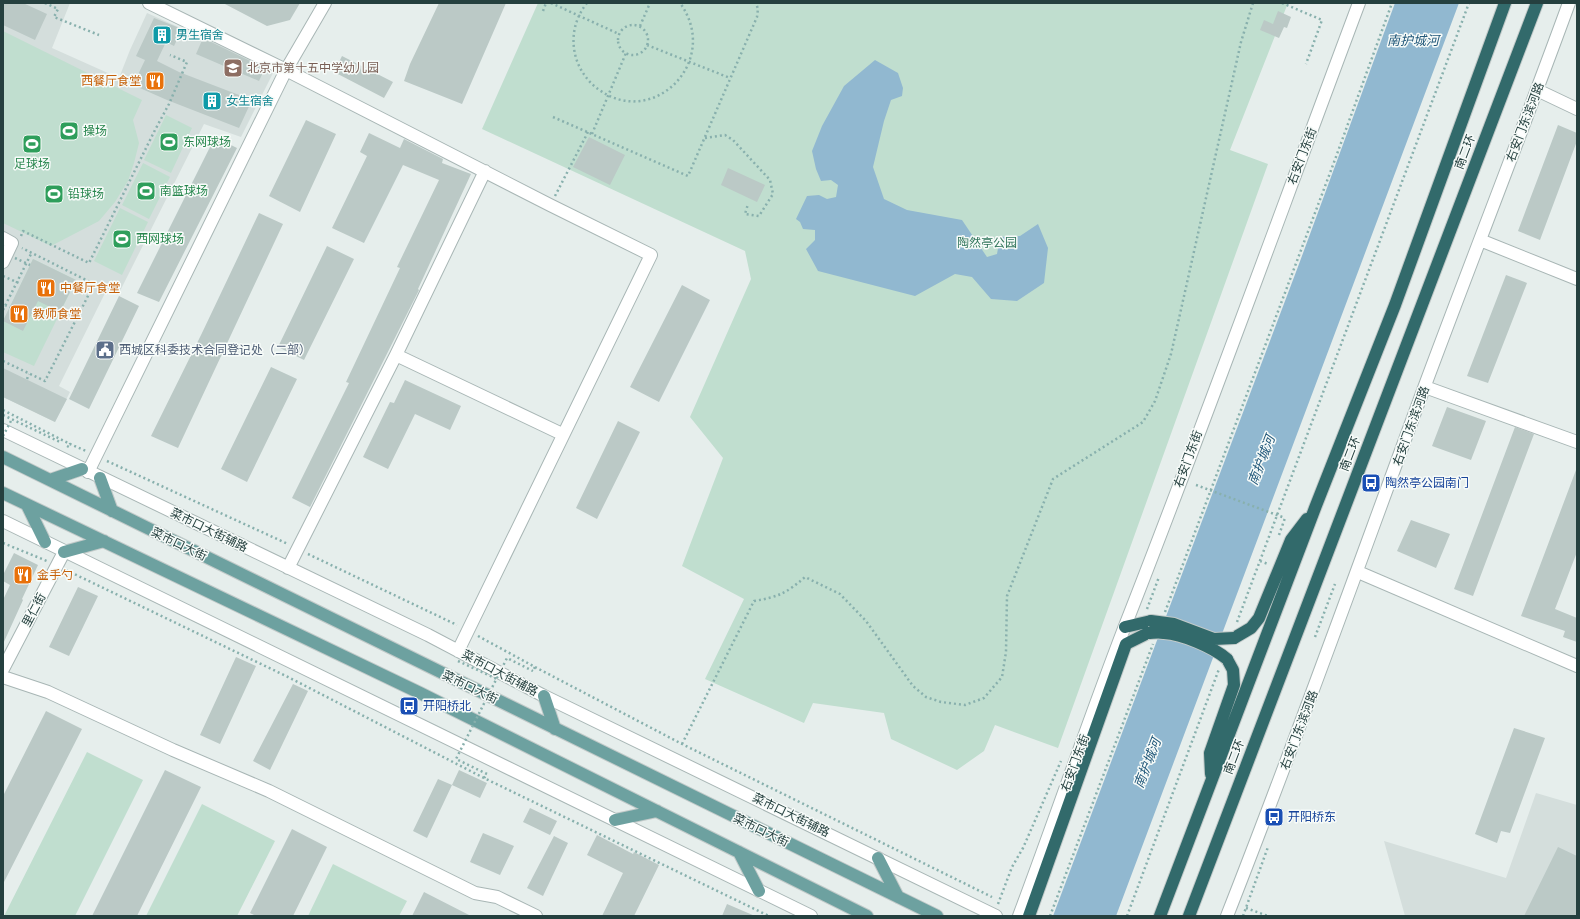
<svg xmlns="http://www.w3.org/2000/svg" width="1580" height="919" font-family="'DM Sans','Noto Sans SC',sans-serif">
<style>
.built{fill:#d4dedc}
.green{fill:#c0decf}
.water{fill:#91b8d0}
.building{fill:#bbc9c6}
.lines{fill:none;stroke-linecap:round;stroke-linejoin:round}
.minor-casing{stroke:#a8b6b5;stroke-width:14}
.major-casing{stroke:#c2cac9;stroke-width:14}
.highway-casing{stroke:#c2cac9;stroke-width:14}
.path{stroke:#88b0ad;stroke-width:2.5;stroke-dasharray:2 3;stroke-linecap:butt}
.minor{stroke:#fff;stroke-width:12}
.major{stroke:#6da1a0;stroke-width:12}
.highway{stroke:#326a6b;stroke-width:12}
.highway-bridge-casing{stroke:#c2cac9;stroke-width:14;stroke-linecap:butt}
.path-bridge{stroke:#88b0ad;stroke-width:2.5;stroke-dasharray:2 3;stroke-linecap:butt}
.highway-bridge{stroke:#326a6b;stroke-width:12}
.labels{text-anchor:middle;stroke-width:3;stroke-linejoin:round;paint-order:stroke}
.culture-label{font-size:12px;fill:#0d838f;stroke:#f7fbf9;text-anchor:start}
.education-label{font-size:12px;fill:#785e54;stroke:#f7fbf9;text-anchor:start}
.food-label{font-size:12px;fill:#c56008;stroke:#f7fbf9;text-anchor:start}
.street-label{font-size:12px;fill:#25403f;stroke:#f7fbf9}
.leisure-label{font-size:12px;fill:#27864d;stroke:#f7fbf9;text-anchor:start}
.park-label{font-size:12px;fill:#31755b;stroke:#f7fbf9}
.service-label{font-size:12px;fill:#4e5e75;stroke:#f7fbf9;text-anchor:start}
.transit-label{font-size:12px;fill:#164399;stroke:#f7fbf9;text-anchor:start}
.water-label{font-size:13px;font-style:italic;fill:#21587a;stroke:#f7fbf9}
</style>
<rect width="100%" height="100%" fill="#e6eeec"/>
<path class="built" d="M3,3H70L52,48L119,78L130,50L147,13L203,38L276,67L241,137L204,124L118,295L107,289L59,386L70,392L55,422L3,397Z
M1536,793L1577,805V916H1405L1384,841L1506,878Z"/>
<path class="green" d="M538,3H1288L1230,150L1268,164L1058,748L995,725L984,751L957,770L891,739L884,713L813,703L804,723L705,679L744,599L682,566L723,458L690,417L751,279L745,251L482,129Z
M3,31L142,100L133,120L139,143L134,163L128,181L115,202L99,221L51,246L3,223Z
M166,115L192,128L171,173L144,160Z
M143,163L170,177L149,219L122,205Z
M120,208L148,222L122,275L94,261Z
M33,259L76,280L34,366L3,352V321Z
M87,752L143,780L75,916H4Z
M202,804L275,841L237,916H146Z
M333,864L407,901L399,916H308Z"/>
<path class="water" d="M1395,3H1459L1116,916H1053L1299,264Z
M875,60L898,73L903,88L902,96L891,100L884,121L873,167L884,199L907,210L962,220L987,257L997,254L1000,237L1020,236L1038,224L1048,248L1044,283L1017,301L991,299L972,277L955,274L915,296L818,271L806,249L815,240V230L803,229L800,222L796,219L807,196L819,195L827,199L836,197L838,185L831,180L821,181L816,169L812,151L822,126L844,86Z"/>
<path class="building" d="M3,3H23L47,14L35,40L3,25Z
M223,3H300L290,20L267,26Z
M439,3H506L462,104L404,81L410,64Z
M1278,11L1291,17L1287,28L1284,27L1279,38L1260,30L1264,20L1273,24Z
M154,18L182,29L174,46L166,42L157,61L179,72L252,100L239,128L167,100L133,85L145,60L136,56Z
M203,38L265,68L259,81L196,54Z
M342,56L393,82L384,98L334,72Z
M306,120L336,134L300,212L269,196Z
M1558,125L1577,133V141L1540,240L1518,231Z
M369,133L400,148L404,139L443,159L442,163L471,174L418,289L419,290L310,507L292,498L349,383L346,382L400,268L397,267L439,180L403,165L364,243L332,228L367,156L360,152Z
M215,137L237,148L159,302L137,293Z
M589,137L625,155L610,185L573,167Z
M728,168L765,185L757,202L721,185Z
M259,213L283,224L178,448L151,436L202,333Z
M327,246L354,259L304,360L278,347Z
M33,259L76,280L60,312L38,301L23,331L3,321Z
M1506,275L1527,283L1488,383L1467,376Z
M682,285L710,300L659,402L630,387Z
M119,296L139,306L89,409L69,399Z
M271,367L297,379L247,482L221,469Z
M3,368L67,399L55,422L3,397Z
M405,380L461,406L450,430L415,414L388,469L363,457L390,402L394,403Z
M1447,407L1486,421L1471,460L1432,446Z
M618,421L640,432L597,519L576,508Z
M1515,427L1534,434L1473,596L1454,589Z
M1576,470L1577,552L1555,609L1577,618V642L1563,637L1565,631L1521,616Z
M1411,520L1450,534L1436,568L1397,551Z
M14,553L38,565L22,599L23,600L3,644V600L10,585L3,581V575Z
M78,587L98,596L69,656L49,647Z
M236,657L256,666L220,744L200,735Z
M293,684L308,691L270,770L253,761Z
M46,711L82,729L3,884V796Z
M1514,728L1545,738L1510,833L1501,831L1497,843L1475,834Z
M165,770L201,787L137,916H92Z
M459,770L487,783L480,798L452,785Z
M438,779L452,785L427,838L413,831Z
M530,808L557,821L550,835L523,822Z
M292,829L327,847L293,916H256L250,913Z
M483,833L514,846L500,875L470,862Z
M597,835L633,854L634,852L659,865L634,916H602L623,873L587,855Z
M554,836L568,843L543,896L527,888Z
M1558,847L1577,856V916H1524Z
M424,892L471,916H412Z
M727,904L755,916H722Z"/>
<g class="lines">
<g class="minor-casing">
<path id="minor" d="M149,3L286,70L550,205L651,255L458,651
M1537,90L1577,109
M3,238L12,243L3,262
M1480,240L1577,279
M396,355L562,434
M1425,387L1577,442
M3,430L428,635L544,696L996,916
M88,472L286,70L325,3
M3,521L811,916
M288,568L396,355L485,171
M1358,572L1577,666
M3,669L64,552
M3,677L48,692L173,750L269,791L475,893L497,897L536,916
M1019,916C1055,820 1088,722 1125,626C1206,420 1281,211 1359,3
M1227,916C1296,741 1359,564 1424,388C1472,259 1522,132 1569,3"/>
</g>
<g class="major-casing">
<path id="major" d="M3,457L937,916
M100,478L112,511
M50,480L82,469
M3,493L420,693L867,916
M27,505L45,542
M64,552L104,541
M544,696L555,729
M615,820L657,811
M739,852L759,891
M878,858L898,897"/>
</g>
<g class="highway-casing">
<path id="highway" d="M1125,627L1151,621
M1234,638L1251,628L1259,618L1291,540L1307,519
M1211,774L1210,753L1234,685L1233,670L1227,659
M1029,916L1126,644L1148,633
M1160,916L1315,508L1395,305L1505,3
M1189,916L1537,3"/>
</g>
<path class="path" d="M45,3L58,9L54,17L99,35
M551,3L619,34
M587,3C575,18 571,36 575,54C578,68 587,81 598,89C653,130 722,61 680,3
M1282,3L1322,20L1306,64
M543,11L546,3
M618 40a15 15 0 1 1 30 0a15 15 0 1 1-30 0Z
M640,26L650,3
M647,45L730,78
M553,117L688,176L757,17L758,9L756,3
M592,134L626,53
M705,138L725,135L733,140L770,180L773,194L759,216L745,214L748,204
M555,196L588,132
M21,236L23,231L89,263L155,130L169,104L187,62L170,55
M3,276L21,284
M5,305L10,307
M3,310L32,252
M3,361L45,381L94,284L22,248
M27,379L29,374
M3,410L70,444
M3,415L60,442
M67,446L69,447L70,444L86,451
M107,461L288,544
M1279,535L1285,518
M3,543L47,561
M308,554L457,625
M1260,561L1268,564
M66,570L288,677L484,778L769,916
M1147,609L1159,577
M1165,612L1333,165L1392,3
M1237,622L1469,3
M478,636L535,667L533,671
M1315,637L1335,584
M535,667L682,744L992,897
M682,744L754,601C778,597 787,593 805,577L840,594L866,621L913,686L926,697L941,702L965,705L984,698L1002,677L1006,652L1007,596L1053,479L1143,422L1155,401L1171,354L1241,42L1253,3
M484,778L487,774
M998,904L1012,867L1023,848L1061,761
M1246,908L1268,916
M1050,916L1153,644
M1127,916L1219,669
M1243,916L1268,847"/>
<use href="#minor" class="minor"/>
<use href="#major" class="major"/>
<use href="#highway" class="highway"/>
<g class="highway-bridge-casing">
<path id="highway-bridge" d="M1151,621L1174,624L1214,639L1234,638
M1148,633C1153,633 1158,632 1164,633C1182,634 1213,647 1227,659"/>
</g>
<path class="path-bridge" d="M15,258L30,265
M3,436L12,419
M1196,485L1285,518
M458,661L497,679
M487,774L456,759L507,658L533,671"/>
<use href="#highway-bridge" class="highway-bridge"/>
</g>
<defs>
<g id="building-square" transform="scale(1)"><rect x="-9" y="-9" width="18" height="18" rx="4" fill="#0f9aa8" stroke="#f7fbf9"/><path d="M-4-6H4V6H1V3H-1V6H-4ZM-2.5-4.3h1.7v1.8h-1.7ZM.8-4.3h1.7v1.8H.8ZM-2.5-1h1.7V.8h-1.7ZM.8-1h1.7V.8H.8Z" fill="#fff"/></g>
<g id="school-square" transform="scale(1)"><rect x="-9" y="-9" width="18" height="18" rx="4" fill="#8d6e63" stroke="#f7fbf9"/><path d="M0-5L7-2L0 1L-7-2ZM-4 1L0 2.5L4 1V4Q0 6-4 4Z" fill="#fff"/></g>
<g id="restaurant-square" transform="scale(1)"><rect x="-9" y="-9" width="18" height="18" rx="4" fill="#e8710a" stroke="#f7fbf9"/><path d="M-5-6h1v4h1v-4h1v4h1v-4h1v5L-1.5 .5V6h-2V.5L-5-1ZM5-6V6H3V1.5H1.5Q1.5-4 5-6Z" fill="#fff"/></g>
<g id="stadium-square" transform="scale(1)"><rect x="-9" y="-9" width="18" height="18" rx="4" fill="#2e9e5b" stroke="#f7fbf9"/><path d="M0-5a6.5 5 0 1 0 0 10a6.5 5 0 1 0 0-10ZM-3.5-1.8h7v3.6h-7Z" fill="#fff"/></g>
<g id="civic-square" transform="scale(1)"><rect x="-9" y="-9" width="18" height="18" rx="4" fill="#5c6f8a" stroke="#f7fbf9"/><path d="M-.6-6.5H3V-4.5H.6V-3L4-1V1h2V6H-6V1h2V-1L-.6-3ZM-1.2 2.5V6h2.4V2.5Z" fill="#fff"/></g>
<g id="bus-square" transform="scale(1)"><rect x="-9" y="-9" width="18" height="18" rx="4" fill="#1a4fb4" stroke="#f7fbf9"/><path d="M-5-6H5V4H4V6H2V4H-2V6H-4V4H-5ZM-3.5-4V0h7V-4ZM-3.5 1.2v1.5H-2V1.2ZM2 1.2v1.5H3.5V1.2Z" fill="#fff"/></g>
</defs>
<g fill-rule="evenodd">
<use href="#building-square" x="162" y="35"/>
<use href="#school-square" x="233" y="68"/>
<use href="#restaurant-square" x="155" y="81"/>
<use href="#building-square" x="212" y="101"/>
<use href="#stadium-square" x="69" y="131"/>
<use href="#stadium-square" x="169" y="142"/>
<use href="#stadium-square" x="32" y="144"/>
<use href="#stadium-square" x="146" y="191"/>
<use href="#stadium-square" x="54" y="194"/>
<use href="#stadium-square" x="122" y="239"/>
<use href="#restaurant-square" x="46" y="288"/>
<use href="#restaurant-square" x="19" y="314"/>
<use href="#civic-square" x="105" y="350"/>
<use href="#bus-square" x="1371" y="483"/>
<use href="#restaurant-square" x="23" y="575"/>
<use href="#bus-square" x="409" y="706"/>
<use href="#bus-square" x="1274" y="817"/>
</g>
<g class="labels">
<g class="culture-label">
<text x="176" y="39">男生宿舍</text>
<text x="226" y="105">女生宿舍</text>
</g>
<g class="education-label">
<text x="247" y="72">北京市第十五中学幼儿园</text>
</g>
<g class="food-label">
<text x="141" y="85" text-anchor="end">西餐厅食堂</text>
<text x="60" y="292">中餐厅食堂</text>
<text x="33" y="318">教师食堂</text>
<text x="37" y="579">金手勺</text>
</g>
<g class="street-label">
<text transform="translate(1525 122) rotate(-69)" y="4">右安门东滨河路</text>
<text transform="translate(1465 152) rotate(-69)" y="4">南二环</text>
<text transform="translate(1302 156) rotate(-69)" y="4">右安门东街</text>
<text transform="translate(1411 426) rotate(-70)" y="4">右安门东滨河路</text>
<text transform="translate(1350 454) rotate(-69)" y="4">南二环</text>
<text transform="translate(1188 459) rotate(-70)" y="4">右安门东街</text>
<text transform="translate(209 530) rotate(26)" y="4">菜市口大街辅路</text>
<text transform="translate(179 544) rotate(26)" y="4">菜市口大街</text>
<text transform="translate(34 610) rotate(-62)" y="4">里仁街</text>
<text transform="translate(500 673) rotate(28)" y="4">菜市口大街辅路</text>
<text transform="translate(470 687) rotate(26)" y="4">菜市口大街</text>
<text transform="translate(1299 730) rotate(-69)" y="4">右安门东滨河路</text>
<text transform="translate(1234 757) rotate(-69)" y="4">南二环</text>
<text transform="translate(1075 763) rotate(-70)" y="4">右安门东街</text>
<text transform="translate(791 815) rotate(26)" y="4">菜市口大街辅路</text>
<text transform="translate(761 830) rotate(26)" y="4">菜市口大街</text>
</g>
<g class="leisure-label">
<text x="83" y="135">操场</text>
<text x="183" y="146">东网球场</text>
<text x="32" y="168" text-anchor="middle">足球场</text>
<text x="160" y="195">南篮球场</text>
<text x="68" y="198">铅球场</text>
<text x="136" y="243">西网球场</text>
</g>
<g class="park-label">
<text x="987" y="247">陶然亭公园</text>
</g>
<g class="service-label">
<text x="119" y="354">西城区科委技术合同登记处（二部）</text>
</g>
<g class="transit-label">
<text x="1385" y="487">陶然亭公园南门</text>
<text x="423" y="710">开阳桥北</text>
<text x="1288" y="821">开阳桥东</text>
</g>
<g class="water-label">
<text x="1413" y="45">南护城河</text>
<text transform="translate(1261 460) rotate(-69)" y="5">南护城河</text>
<text transform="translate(1147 763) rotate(-69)" y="5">南护城河</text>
</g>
</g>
<rect width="1580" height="919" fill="none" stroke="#25403f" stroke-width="8"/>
</svg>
